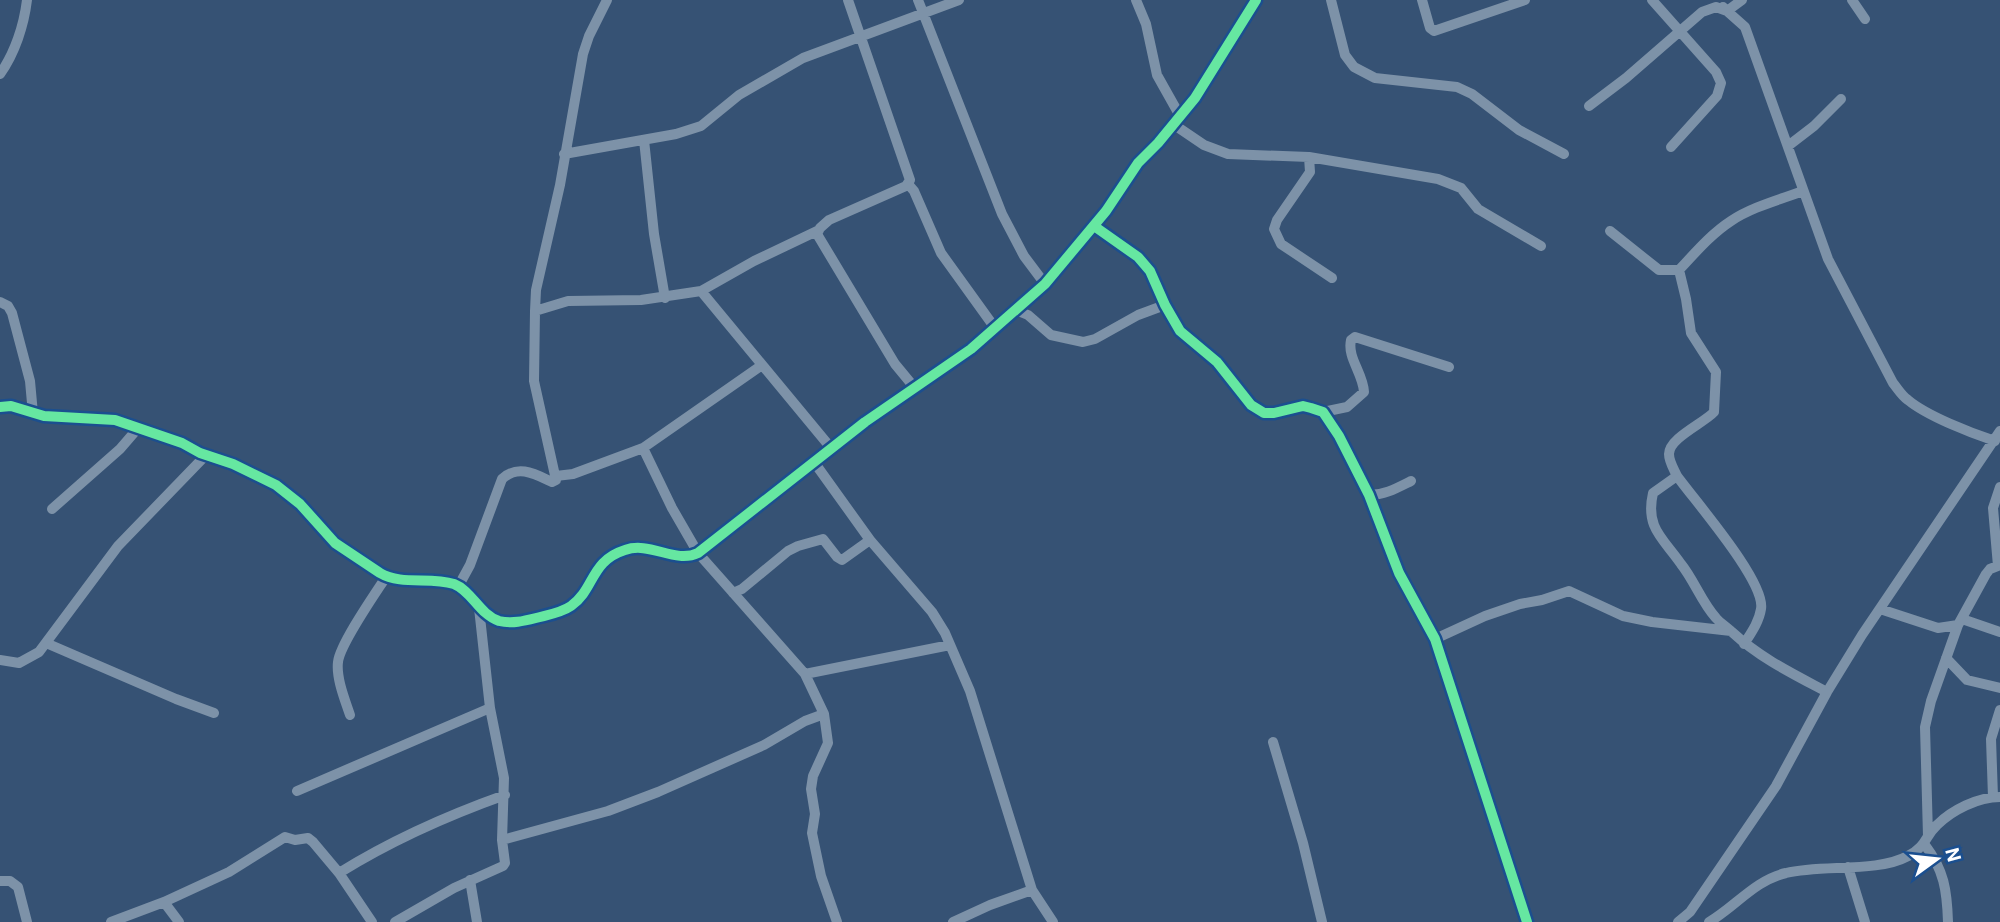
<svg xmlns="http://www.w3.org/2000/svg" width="2000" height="922" font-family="Roboto,sans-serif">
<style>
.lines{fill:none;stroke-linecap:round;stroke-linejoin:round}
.minor{stroke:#7d92a8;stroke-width:10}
.cycleway-casing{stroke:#1b4f8f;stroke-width:15}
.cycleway{stroke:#66e7a1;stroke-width:10}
</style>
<rect width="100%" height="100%" fill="#365274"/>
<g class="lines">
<path class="minor" d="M848,0L910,180L906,186L829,220L820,228L817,234L895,364L914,387
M918,0L1002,214L1024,256L1045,284
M1136,0L1146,24L1157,75L1180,116
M1331,0L1345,55L1354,67L1375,78L1457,87L1472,94L1519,130L1564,154
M1422,0L1430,28L1434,31L1525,0
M1652,0L1716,72L1721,83L1717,96L1671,147
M1852,0L1865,19
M1723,7L1727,11L1742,0
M0,74C15,53 24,25 27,0
M1589,106L1626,78L1702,12L1716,7L1727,11L1745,27L1828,259L1893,383C1898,389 1902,396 1908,400C1927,416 1971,433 1995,441
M1173,124L1204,145L1228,154L1309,157L1438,179L1461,188L1478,209L1541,246
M644,140L654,234L665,298
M1788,146L1814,126L1841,99
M564,154L676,134L701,126L739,95L803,58L959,0
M1309,157L1310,172L1277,220L1274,229L1281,244L1332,278
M908,184L914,191L941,253L995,328
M1094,226L1138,257L1150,271L1165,305L1180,331L1217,362L1251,405L1264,413H1274L1303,406L1311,408L1323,412L1339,436L1369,495L1399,573L1435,639L1527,922
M1610,231L1659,270H1679C1695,253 1711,234 1731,221C1752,207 1779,200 1803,191
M1679,270L1686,299L1691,333L1716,372L1714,412C1704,423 1669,438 1669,454C1669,462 1674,469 1677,476C1695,501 1766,582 1761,609C1759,622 1751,633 1744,644
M701,291L831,448
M0,302L8,306L12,313L30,381L33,414
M1016,310L1028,315L1051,335L1083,342L1095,339L1138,315L1165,305
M535,311L568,301L641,300L701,291L754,261L817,231
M0,407L11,406L44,416L115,420L182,443L200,453L233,464L276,485L300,504L335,543L380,573C402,586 430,576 454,584C472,591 479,614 499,621C512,624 524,621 536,618C547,615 561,613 571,606C595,589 590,561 625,550C650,541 675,564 698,553L865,422L971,349L1045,284L1106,211L1138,163L1158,143L1195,98L1256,0
M1323,412L1347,407L1364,392C1363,373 1347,358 1351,340L1355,337L1449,367
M643,448L672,508L698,553L805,674L824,714L828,743L813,776L811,789L815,814L812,833L821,876L837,922
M814,462L870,540L932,612L945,633L970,691L1032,890L1053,922
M556,476L573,474L643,448L762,365
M1677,476L1653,493C1645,528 1663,538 1681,564C1694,580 1702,603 1716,618C1720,623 1727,627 1732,632C1760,658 1793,674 1827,692
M1369,495C1385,495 1397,488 1411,481
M52,509L120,449L139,427
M1998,566L1993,508L2000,487
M458,587L470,565L502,479C518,464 535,474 552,482L556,480L534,381L535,311L536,290L560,185L583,54L589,36L607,0
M733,593L742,589L788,551L798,546L823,539L837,557L842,560L870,540
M1880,609L1938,628L1958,625L1986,574L1990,569L2000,565
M1962,619L2000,632
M1435,639L1485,616L1520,604L1542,600L1569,591L1623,616L1652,622L1731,631
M46,643L176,699L214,713
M1946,658L1967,680L2000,688
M0,660L19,663L39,652L118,546L206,455
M805,674L950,645
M350,715C345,700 336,678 338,662C340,644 375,594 386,577
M1273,742L1303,843L1322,922
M297,791L490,708
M1993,797L1991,739L2000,710
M1928,836L1925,727L1931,701L1958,625
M502,840L608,811L658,792L764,745L805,721L824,714
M1925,845C1944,870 1947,890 1948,922
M1848,867L1865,922
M339,873C392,840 446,816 505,795
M470,880L477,922
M0,881H10L18,887L27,922
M164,902L179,922
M111,922L164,902L229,872L285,837L295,840L308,838L313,842L339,873L372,922
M395,922L454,888L503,866L505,863L502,840L504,778L490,708L479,608
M953,922L990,905L1032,890
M1678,922L1690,912L1776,786L1827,692L1862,635L2000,431
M1709,922C1735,907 1755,880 1786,873C1822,864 1877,873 1908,856C1928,845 1924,837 1937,825C1952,810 1978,797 2000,797"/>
<g class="cycleway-casing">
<path id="cycleway" d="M1094,226L1138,257L1150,271L1165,305L1180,331L1217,362L1251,405L1264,413H1274L1303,406L1311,408L1323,412L1339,436L1369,495L1399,573L1435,639L1527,922
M0,407L11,406L44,416L115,420L182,443L200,453L233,464L276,485L300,504L335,543L380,573C402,586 430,576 454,584C472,591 479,614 499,621C512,624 524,621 536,618C547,615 561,613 571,606C595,589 590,561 625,550C650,541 675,564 698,553L865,422L971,349L1045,284L1106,211L1138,163L1158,143L1195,98L1256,0"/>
</g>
<use href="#cycleway" class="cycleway"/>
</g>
<g transform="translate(1937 859) rotate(75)" stroke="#1b4f8f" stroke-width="5" paint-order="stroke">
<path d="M0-5L12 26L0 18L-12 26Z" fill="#ffffff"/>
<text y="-10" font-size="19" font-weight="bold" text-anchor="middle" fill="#ffffff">N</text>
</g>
</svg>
